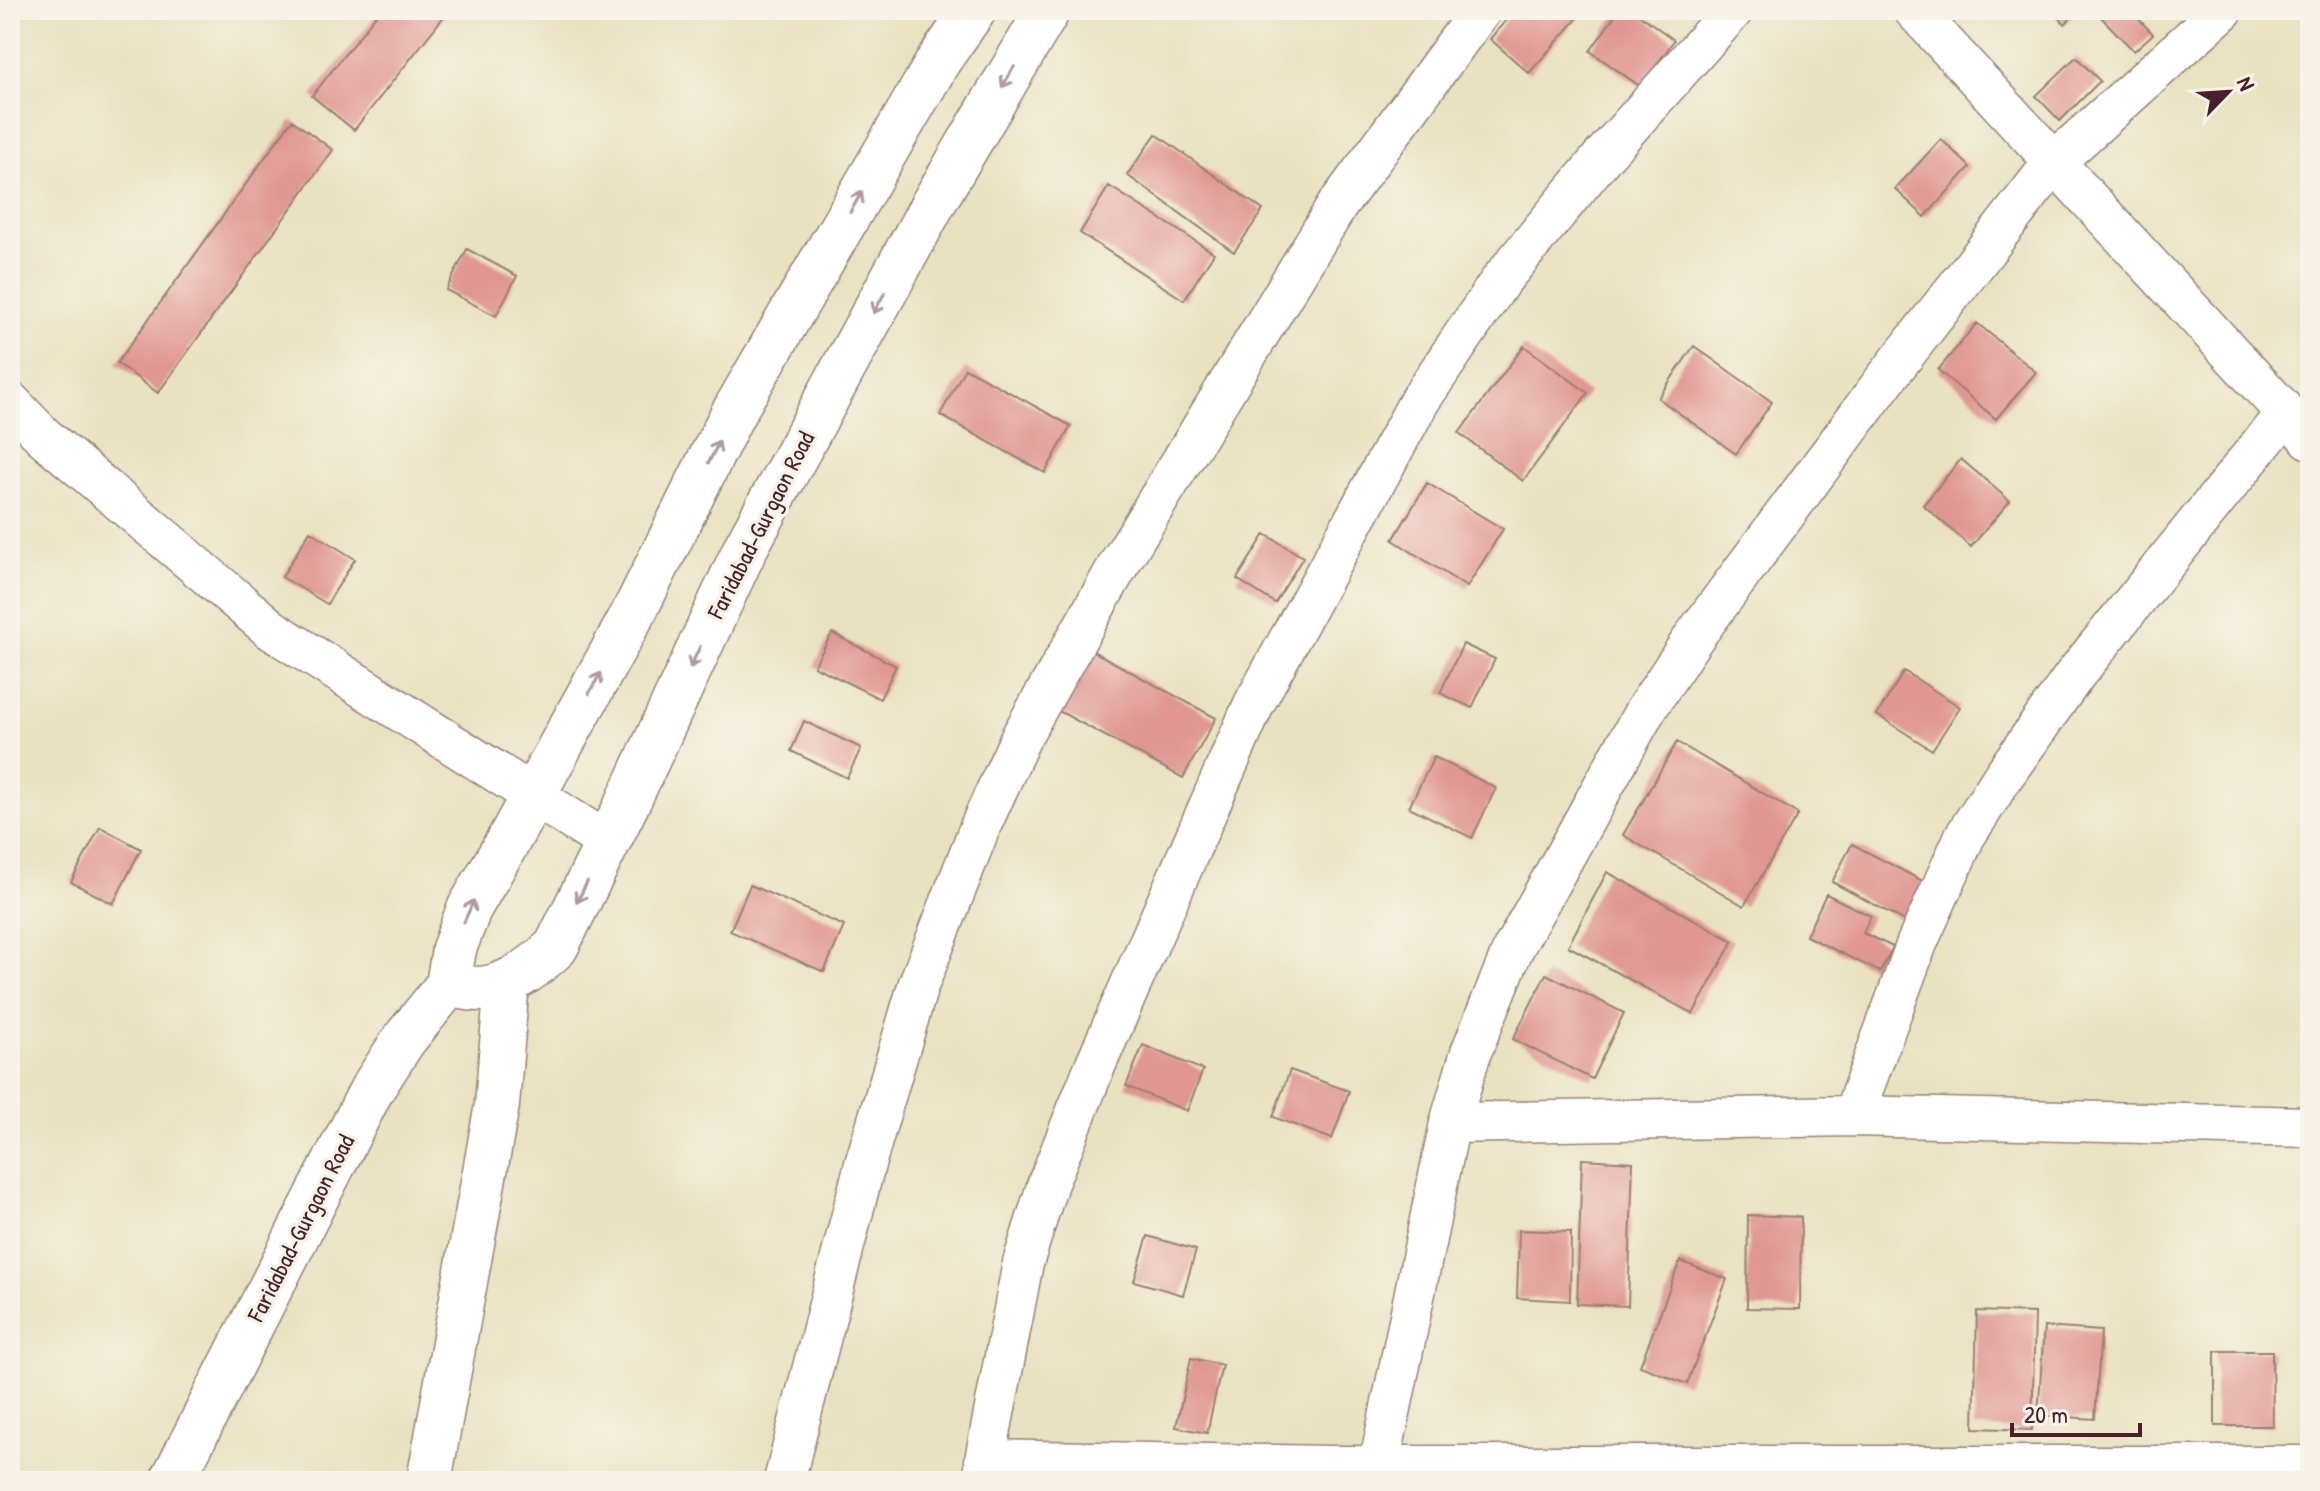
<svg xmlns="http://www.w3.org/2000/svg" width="2320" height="1491" font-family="'Patrick Hand',sans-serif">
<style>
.building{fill:#e09692}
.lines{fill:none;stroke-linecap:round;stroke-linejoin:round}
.minor-casing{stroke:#998076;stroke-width:43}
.tertiary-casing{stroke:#998076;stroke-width:47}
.secondary-casing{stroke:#998076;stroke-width:47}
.minor{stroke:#fff;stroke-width:40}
.tertiary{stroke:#fff;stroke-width:44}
.secondary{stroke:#fff;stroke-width:44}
.oneway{stroke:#ae9aa0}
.labels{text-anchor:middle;stroke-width:7;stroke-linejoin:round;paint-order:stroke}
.street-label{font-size:24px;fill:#4a1f2b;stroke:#f7f3e8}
</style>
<rect width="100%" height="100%" fill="#f7f3e8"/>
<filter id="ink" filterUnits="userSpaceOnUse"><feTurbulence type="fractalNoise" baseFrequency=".0125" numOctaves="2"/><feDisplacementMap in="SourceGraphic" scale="16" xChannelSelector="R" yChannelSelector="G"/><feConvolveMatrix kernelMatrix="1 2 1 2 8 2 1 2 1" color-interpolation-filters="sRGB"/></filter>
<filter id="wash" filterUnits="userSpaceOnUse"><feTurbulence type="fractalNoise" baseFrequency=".006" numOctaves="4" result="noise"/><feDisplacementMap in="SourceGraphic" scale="32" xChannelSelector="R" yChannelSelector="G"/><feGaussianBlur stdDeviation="1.8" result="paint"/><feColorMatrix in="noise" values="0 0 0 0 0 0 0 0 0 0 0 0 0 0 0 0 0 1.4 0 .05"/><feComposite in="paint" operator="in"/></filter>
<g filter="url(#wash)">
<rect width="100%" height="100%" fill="#e8e2c0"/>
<g id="blocks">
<path class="building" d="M380,10H449L354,130L312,96Z
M1515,10H1585L1529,73L1490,39Z
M1619,10H1633L1674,40L1641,87L1590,51Z
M2051,10H2079L2065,24Z
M2094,10H2130L2153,34L2134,51Z
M2076,57L2100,81L2060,121L2036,96Z
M292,120L333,150L158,393L117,363Z
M1156,134L1263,210L1234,252L1127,175Z
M1941,139L1970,167L1925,217L1895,189Z
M1109,186L1214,253L1184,300L1080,233Z
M467,249L517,276L496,316L446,290Z
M1977,323L2036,372L1996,419L1938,370Z
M1524,346L1588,393L1523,481L1459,433Z
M1694,346L1772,402L1736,454L1658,398Z
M965,368L1071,426L1045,473L940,415Z
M1961,459L2010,501L1971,547L1923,505Z
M1427,483L1503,529L1467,587L1393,540Z
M310,531L355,559L327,604L282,577Z
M1265,534L1303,557L1275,603L1237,579Z
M832,633L896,666L880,699L814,666Z
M1463,644L1495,659L1472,708L1440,693Z
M1089,649L1216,718L1183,778L1057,710Z
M1904,671L1960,707L1932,750L1877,715Z
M804,721L861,748L847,778L791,751Z
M1677,742L1798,814L1744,906L1623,835Z
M1434,757L1496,788L1472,838L1409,807Z
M100,827L141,849L113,904L71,882Z
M1852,844L1932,886L1912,925L1832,882Z
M1607,872L1733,941L1693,1014L1568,946Z
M750,885L844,926L824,972L730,931Z
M1826,894L1871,916L1863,933L1893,947L1880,972L1806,936Z
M1546,974L1624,1013L1592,1079L1513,1039Z
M1143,1045L1203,1070L1187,1111L1126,1086Z
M1290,1070L1349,1091L1332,1139L1273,1117Z
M1582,1159L1633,1162L1628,1306L1577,1304Z
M1748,1215L1801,1217L1800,1309L1747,1308Z
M1519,1230L1571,1232L1570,1301L1517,1298Z
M1148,1236L1196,1250L1183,1295L1134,1281Z
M1680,1261L1727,1279L1687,1384L1640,1366Z
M1977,1311L2035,1313L2032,1430L1974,1428Z
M2044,1327L2101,1331L2095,1419L2038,1415Z
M2215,1351H2272L2273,1426H2215Z
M1191,1358L1222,1365L1207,1433L1176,1427Z"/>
</g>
</g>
<g filter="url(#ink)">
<use href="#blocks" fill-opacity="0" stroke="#998076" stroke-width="2"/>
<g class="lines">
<g class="minor-casing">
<path id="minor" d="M1914,10L2310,439
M10,402L43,436L272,630L607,842
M1853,1116L1917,943L1965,836L2004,775L2074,676L2286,413
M1450,1123L1853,1116L2310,1127
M985,1460L1330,1466H2310
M1379,1466L1450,1123L1471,1052L1513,949L1645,711L1694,637L1884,381L2054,162L2223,10
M784,1481L865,1164L918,986L980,827L1021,737L1119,564L1337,206L1481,10
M985,1481V1460L1023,1263L1048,1183L1095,1066L1254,704L1420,400L1501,280L1604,155L1733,10"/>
</g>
<g class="tertiary-casing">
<path id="tertiary" d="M429,1481L497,1105L507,982"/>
</g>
<g class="secondary-casing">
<path id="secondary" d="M448,985C458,986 469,989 479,989C509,987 535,967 556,947L628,802L746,547L934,202L1048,10
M172,1481L372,1089L403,1041L448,985L454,949L469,909L512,834L634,612L732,415L939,60L974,10"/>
</g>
<use href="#minor" class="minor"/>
<use href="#tertiary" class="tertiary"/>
<use href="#secondary" class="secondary"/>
</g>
<defs><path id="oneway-shaft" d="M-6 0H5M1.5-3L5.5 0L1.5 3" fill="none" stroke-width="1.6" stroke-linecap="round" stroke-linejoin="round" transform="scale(2)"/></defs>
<g class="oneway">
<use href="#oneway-shaft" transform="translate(1008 77) rotate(121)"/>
<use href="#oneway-shaft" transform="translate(856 202) rotate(-60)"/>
<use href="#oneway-shaft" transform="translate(879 303) rotate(119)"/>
<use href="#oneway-shaft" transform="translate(714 452) rotate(-63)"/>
<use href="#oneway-shaft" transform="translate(695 657) rotate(115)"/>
<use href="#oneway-shaft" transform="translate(595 683) rotate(-61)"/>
<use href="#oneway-shaft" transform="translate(582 892) rotate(117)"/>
<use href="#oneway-shaft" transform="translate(469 911) rotate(-66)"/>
</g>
</g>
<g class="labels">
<g class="street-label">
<text transform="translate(761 525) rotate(-63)" y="8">Faridabad-Gurgaon Road</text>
<text transform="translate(301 1228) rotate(-63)" y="8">Faridabad-Gurgaon Road</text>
</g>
</g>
<rect width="2320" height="1491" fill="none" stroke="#f7f3e8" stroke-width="40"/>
<g transform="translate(2228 92) rotate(65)" stroke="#f7f3e8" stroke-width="6" paint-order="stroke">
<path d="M0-6L14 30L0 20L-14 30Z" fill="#4a1f2b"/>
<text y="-12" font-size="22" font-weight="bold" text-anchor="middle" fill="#4a1f2b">N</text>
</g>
<path d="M2012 1423v12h128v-12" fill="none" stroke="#4a1f2b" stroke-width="4"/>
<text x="2024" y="1423" font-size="24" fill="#4a1f2b" stroke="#f7f3e8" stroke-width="6" paint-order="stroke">20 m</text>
</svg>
